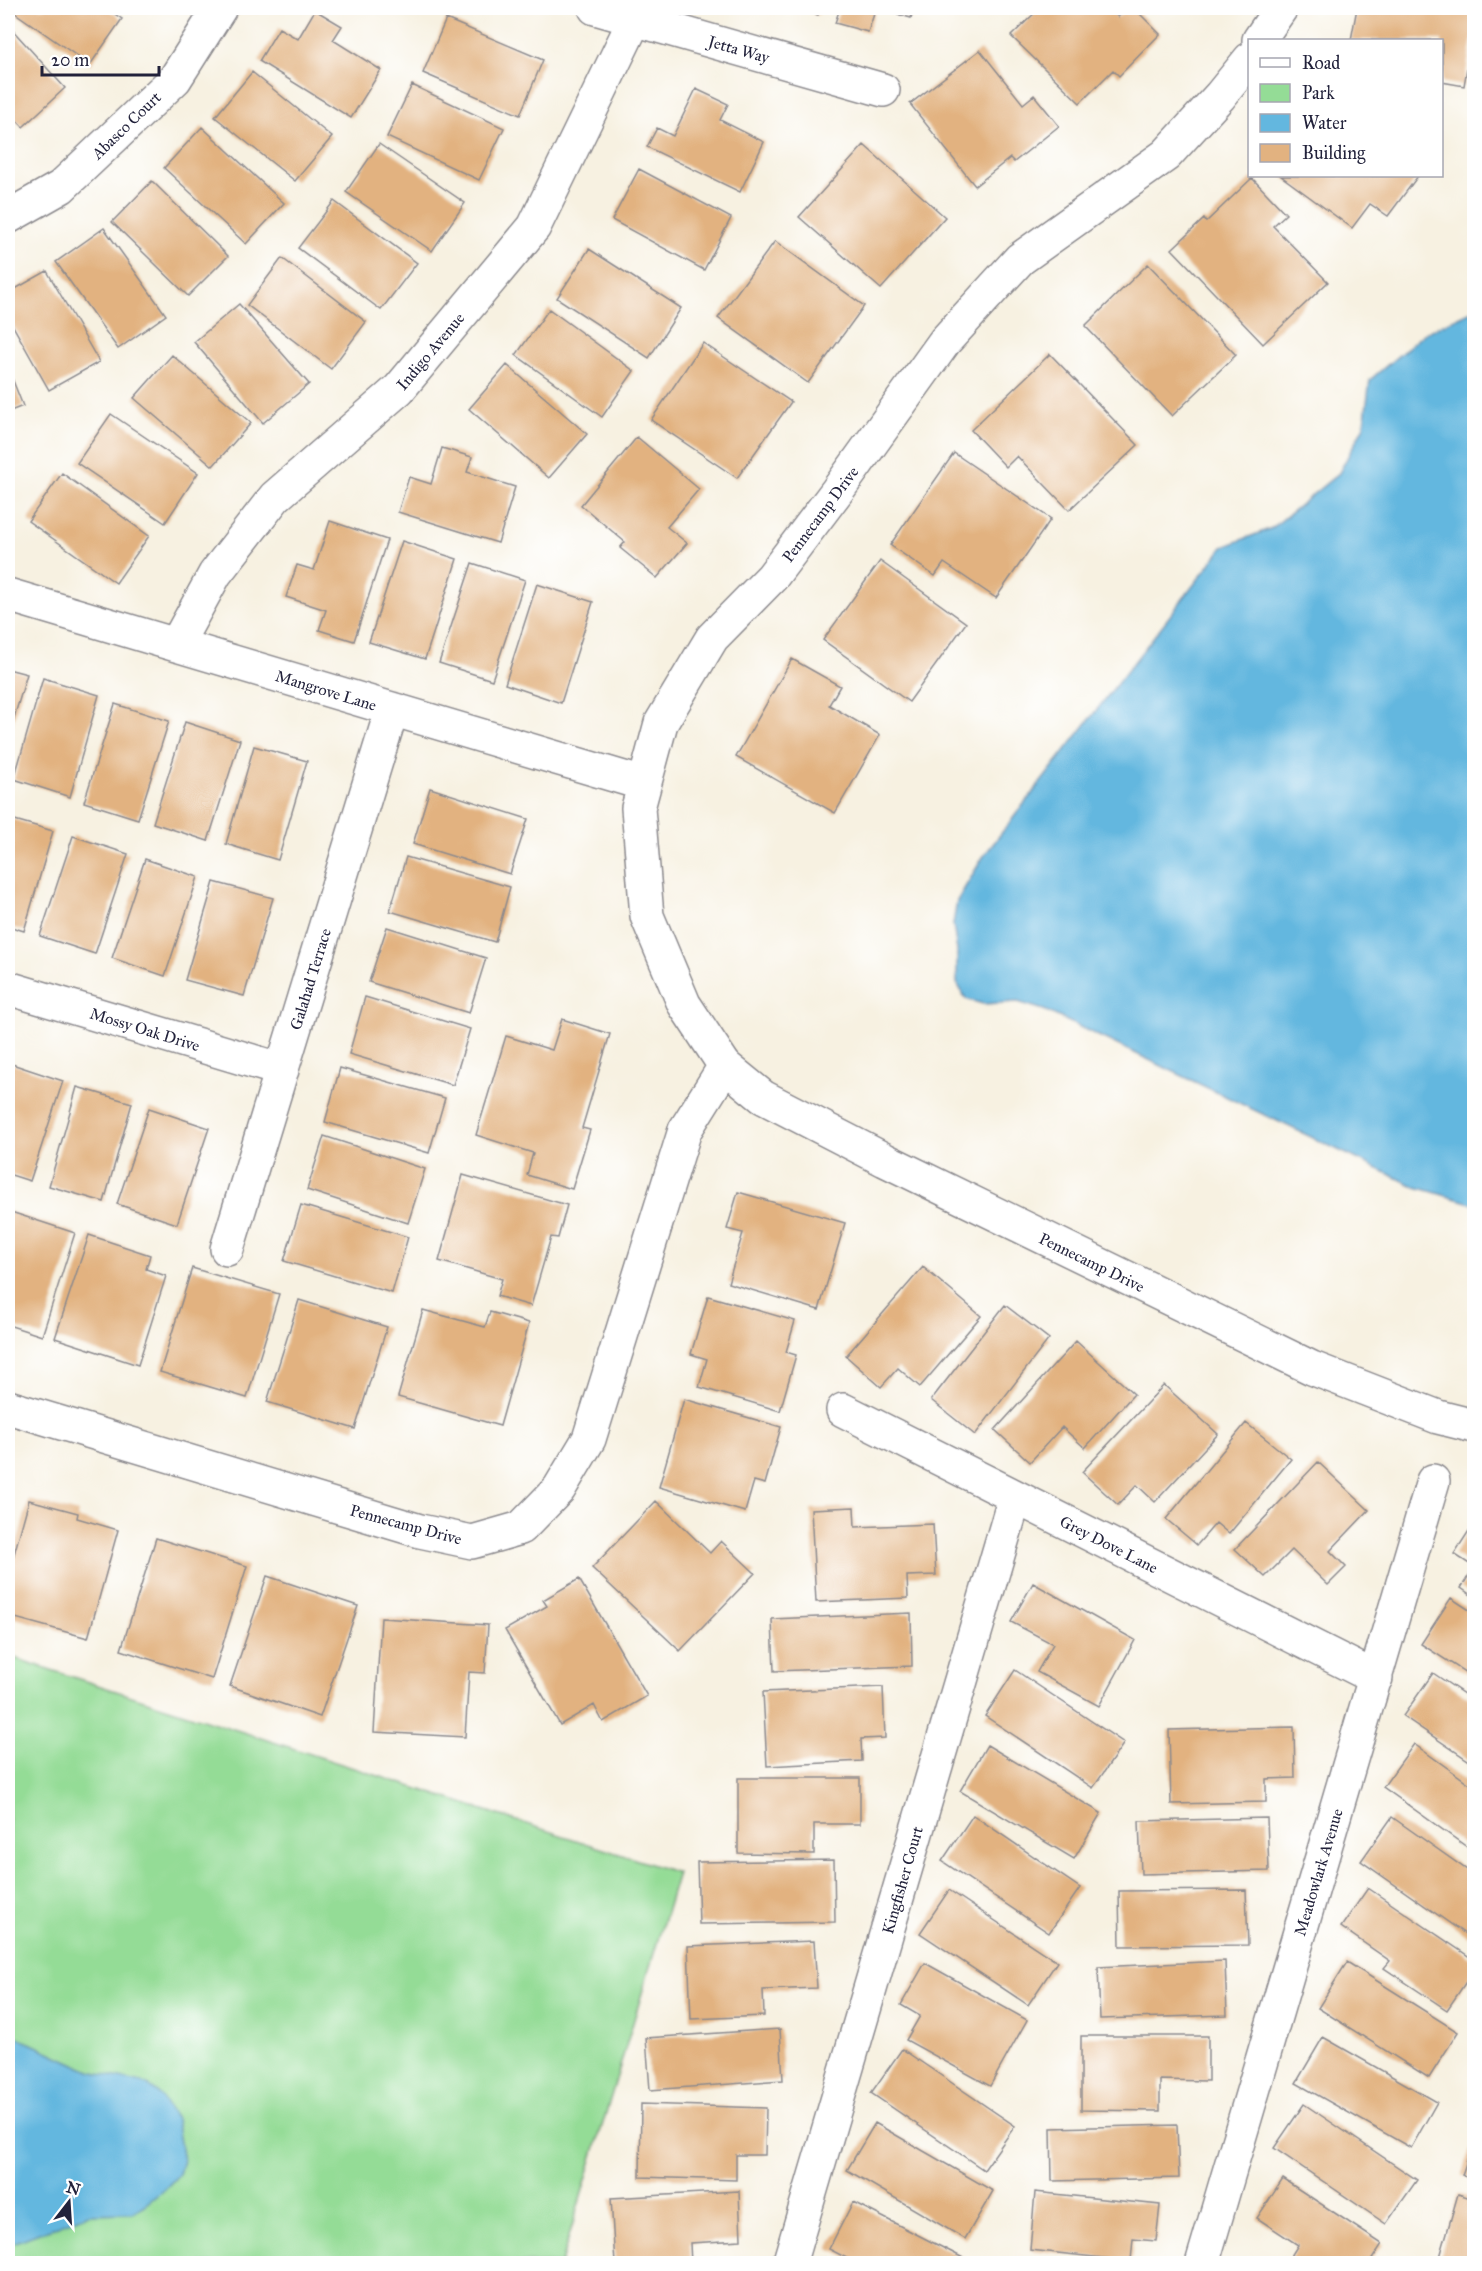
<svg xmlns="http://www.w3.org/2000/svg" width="1482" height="2271" font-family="'IM FELL Great Primer',serif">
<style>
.green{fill:#94dc96;stroke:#5b7f68;stroke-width:1.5}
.water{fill:#63b7df;stroke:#426c8d;stroke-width:1.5}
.building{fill:#e2b280}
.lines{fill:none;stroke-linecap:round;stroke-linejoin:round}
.minor-casing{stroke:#8c8a8e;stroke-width:36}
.tertiary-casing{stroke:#8c8a8e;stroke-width:36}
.minor{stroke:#fff;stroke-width:33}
.tertiary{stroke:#fff;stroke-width:33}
.labels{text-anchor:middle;stroke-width:5;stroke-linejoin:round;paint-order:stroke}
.street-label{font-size:16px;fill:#22223b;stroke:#fff}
</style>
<rect width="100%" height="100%" fill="#fff"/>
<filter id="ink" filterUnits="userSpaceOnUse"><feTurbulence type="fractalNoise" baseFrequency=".0167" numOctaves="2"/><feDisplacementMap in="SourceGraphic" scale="12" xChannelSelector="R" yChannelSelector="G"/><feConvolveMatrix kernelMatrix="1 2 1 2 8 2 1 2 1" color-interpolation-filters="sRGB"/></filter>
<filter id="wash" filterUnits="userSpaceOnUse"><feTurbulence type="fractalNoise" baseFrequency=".008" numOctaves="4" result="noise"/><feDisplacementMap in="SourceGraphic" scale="24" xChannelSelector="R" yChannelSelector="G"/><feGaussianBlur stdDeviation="1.35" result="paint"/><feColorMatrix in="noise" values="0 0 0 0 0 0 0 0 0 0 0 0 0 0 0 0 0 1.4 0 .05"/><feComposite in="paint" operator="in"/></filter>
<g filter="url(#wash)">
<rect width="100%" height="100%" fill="#f7f1e1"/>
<path class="green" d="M8,1656L678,1873L561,2263L8,2264Z"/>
<path class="water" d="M1474,310V1204L1416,1187L1044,1010L1018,1002L983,1004L966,999L957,983V951L953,924L957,901L983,857L1223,547L1272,528L1339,473L1364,426L1370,380L1425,333Z
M8,2033L90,2071L146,2084L157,2091L176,2119L183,2160L179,2174L167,2187L146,2204L132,2213L89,2214L8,2245Z"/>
<g id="blocks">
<path class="building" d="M8,8H106L122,19L90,65Z
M797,8H820L818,15Z
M840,8H914L911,18L876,8L868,32L835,23Z
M1040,8H1108L1118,17L1127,8H1134L1160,34L1119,76L1113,70L1080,103L1011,36Z
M1357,8H1474V27L1464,86L1442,82V40H1351Z
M315,10L342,26L333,40L381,70L351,118L259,61L279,28L298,39Z
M446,19L543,60L520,115L423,73Z
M8,25L65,88L23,127L8,111Z
M980,50L1023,104L1034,95L1059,126L1014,162L1010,158L975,186L910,104Z
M252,72L332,137L295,181L215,117Z
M412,85L504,128L479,180L387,137Z
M696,89L728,104L720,120L764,142L740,192L647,147L657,128L673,136Z
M202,127L284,203L246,244L164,168Z
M379,144L465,203L432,251L346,192Z
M864,145L945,217L881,289L799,217Z
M639,169L731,218L704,270L612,220Z
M1281,176H1418L1388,216L1370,204L1352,228Z
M1252,178L1286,214L1273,226L1328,282L1263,344L1172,249L1204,219L1206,222Z
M152,181L228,256L188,296L112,222Z
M334,201L417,263L381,310L298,248Z
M104,228L166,315L118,349L56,262Z
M775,241L864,306L808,383L718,318Z
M589,249L681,308L649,358L557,298Z
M282,258L366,322L331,369L247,305Z
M1148,264L1236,355L1172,416L1085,326Z
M47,271L99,362L49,390L8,317V293Z
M239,304L309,384L263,423L194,342Z
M549,309L634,371L602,417L516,355Z
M703,343L791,402L737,478L651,420Z
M1050,354L1138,445L1069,510L1017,456L1006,467L971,430Z
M172,355L251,423L213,466L134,398Z
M507,365L587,434L549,478L469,409Z
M8,368L23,406L8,412Z
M111,414L198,473L165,523L77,463Z
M637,437L699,489L667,527L687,543L657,578L620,548L625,542L581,505Z
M442,448L472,457L467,472L515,487L498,543L398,512L409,477L431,484Z
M954,453L1051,519L996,598L944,563L935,576L890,545Z
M62,473L149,536L116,583L28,521Z
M330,521L387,540L354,641L319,630L326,610L286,597L297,565L314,570Z
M402,541L457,559L425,659L369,642Z
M880,561L966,623L909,702L823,640Z
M472,563L525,580L492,680L439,663Z
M537,584L593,602L561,703L505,684Z
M792,659L840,686L829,705L880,735L835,813L736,757Z
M8,669L27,674L8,738Z
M43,678L99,695L70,797L14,779Z
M115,704L169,721L138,819L84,802Z
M185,722L240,740L208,841L153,823Z
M254,746L307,761L278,860L226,844Z
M430,788L528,819L510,874L413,844Z
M8,818L53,831L24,931L8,926Z
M73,836L128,854L95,954L40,936Z
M406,857L510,887L495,942L390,911Z
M145,859L198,877L165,976L112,958Z
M214,882L273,898L244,996L185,980Z
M387,927L486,958L469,1013L369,982Z
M365,997L470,1029L453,1085L349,1054Z
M562,1019L610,1034L582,1128L590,1130L572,1189L527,1175L533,1153L476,1135L506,1036L552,1050Z
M9,1063L63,1081L30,1181L8,1174V1069Z
M340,1068L445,1098L429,1153L325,1122Z
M77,1087L132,1103L104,1202L49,1186Z
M149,1108L209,1128L177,1224L117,1204Z
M324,1136L425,1169L408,1223L307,1190Z
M463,1175L567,1205L558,1238L551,1237L531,1306L497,1296L502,1279L439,1261Z
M738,1192L845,1223L819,1310L728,1283L743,1233L727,1229Z
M301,1205L408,1237L392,1293L284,1261Z
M8,1211L75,1233L42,1336L8,1325Z
M89,1235L150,1255L146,1269L166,1276L138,1365L55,1338Z
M923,1267L981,1316L920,1387L898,1368L881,1387L846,1356Z
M192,1268L279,1294L247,1398L160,1372Z
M708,1296L795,1321L786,1352L796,1355L780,1411L699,1387L707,1359L691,1354Z
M299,1300L387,1327L355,1429L267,1402Z
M1005,1305L1049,1339L975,1435L931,1400Z
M423,1310L485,1327L490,1312L529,1323L500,1426L398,1397Z
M1076,1341L1134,1394L1085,1448L1062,1427L1030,1462L995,1430Z
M1164,1385L1218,1434L1155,1502L1137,1485L1118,1505L1082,1472Z
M684,1399L781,1427L765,1484L754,1481L745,1512L659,1487Z
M1246,1423L1291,1459L1229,1534L1216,1523L1197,1545L1166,1519Z
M1318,1462L1369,1510L1330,1551L1346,1567L1328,1585L1292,1550L1265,1577L1235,1549Z
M29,1500L78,1513L77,1518L118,1530L88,1638L8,1616V1576Z
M656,1501L710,1553L721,1541L755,1573L680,1651L592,1568Z
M854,1507L855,1527L933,1524L936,1575L907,1576L908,1598L816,1602L811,1509Z
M1474,1523V1597L1461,1588L1474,1567L1454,1554Z
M156,1538L247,1566L212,1679L121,1650Z
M267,1576L358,1606L320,1717L230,1686Z
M579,1579L647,1696L603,1722L594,1705L560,1725L505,1630L547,1606L543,1600Z
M1033,1583L1135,1640L1099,1706L1037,1672L1053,1644L1011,1622Z
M1451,1598L1474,1613V1678L1421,1644Z
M911,1613L912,1666L774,1671L772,1619Z
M381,1618L488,1625L485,1673L469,1672L465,1737L374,1732Z
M1015,1670L1124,1743L1093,1788L985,1716Z
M1433,1673L1474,1701V1764L1403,1716Z
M883,1687L885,1738L861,1739L862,1761L767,1766L763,1692Z
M1294,1727L1295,1778L1266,1779V1802L1171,1804L1169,1730Z
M1414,1744L1474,1787V1852L1383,1787Z
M987,1745L1101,1813L1074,1859L960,1791Z
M738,1778H860V1824H814V1854L738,1853Z
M973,1815L1080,1888L1049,1933L942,1861Z
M1392,1817L1474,1875V1927L1468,1936L1361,1861Z
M1267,1818L1269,1871L1141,1874L1139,1821Z
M834,1860L835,1922L699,1924L697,1862Z
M1368,1888L1474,1960V1970L1447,2010L1384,1968L1390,1961L1341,1927Z
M949,1890L1057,1962L1028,2005L920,1933Z
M1246,1890L1248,1945L1120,1946L1119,1891Z
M814,1941L817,1988L763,1990L764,2016L691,2019L688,1946Z
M1225,1961L1227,2015L1100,2019L1098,1967Z
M1347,1962L1458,2032L1429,2078L1318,2008Z
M925,1963L1027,2020L990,2086L906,2040L920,2016L901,2005Z
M780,2029L783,2080L650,2090L646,2038Z
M1081,2036H1208V2081L1160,2080V2111L1081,2110Z
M1323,2037L1437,2102L1411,2148L1296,2083Z
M902,2049L1015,2126L984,2170L871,2093Z
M641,2104L766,2108L765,2155H736V2180L640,2177Z
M1304,2104L1417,2180L1386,2224L1274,2148Z
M875,2123L993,2191L965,2239L847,2170Z
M1177,2125L1179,2178L1052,2181L1051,2128Z
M1474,2139V2179L1462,2175Z
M1283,2179L1382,2244L1369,2264H1286L1298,2245L1257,2218Z
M739,2191L741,2240L690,2243L691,2264H615L611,2198Z
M1035,2192L1160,2205L1156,2241L1133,2239L1131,2261L1030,2250Z
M1458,2194L1474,2199V2264H1438Z
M853,2202L969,2261L968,2264H858L829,2249Z"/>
</g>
</g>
<g filter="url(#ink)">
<use href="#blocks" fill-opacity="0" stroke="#8c8a8e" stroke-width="1.5"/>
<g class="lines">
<g class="minor-casing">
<path id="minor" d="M595,8L883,90
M1259,40L1281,8
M8,217L61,187L175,79L220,8
M8,595L644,784
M176,645L215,574L275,497L399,389L534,227L635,19
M8,988L282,1070
M227,1249L392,709
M8,1407L420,1531L472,1542L521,1528L559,1489L589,1439L685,1130L725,1066L684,1004L647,916L638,808L661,723L712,638L772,577L837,491L945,341L1020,259L1166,155L1220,96L1250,59
M843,1410L1376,1678
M789,2264L1015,1497
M1202,2264L1433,1481"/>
</g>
<g class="tertiary-casing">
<path id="tertiary" d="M725,1066L763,1097L885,1160L1312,1368L1438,1417L1474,1426"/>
</g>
<use href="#minor" class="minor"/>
<use href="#tertiary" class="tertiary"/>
</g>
</g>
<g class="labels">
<g class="street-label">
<text transform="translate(739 49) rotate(16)" y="6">Jetta Way</text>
<text transform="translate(126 125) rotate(-44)" y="6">Abasco Court</text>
<text transform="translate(430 351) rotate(-50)" y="6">Indigo Avenue</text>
<text transform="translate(820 514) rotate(-53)" y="6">Pennecamp Drive</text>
<text transform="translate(326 690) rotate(17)" y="6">Mangrove Lane</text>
<text transform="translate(310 979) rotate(-73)" y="6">Galahad Terrace</text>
<text transform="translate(145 1029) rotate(17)" y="6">Mossy Oak Drive</text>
<text transform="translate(1092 1262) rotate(26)" y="6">Pennecamp Drive</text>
<text transform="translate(406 1524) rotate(15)" y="6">Pennecamp Drive</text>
<text transform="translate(1109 1544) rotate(27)" y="6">Grey Dove Lane</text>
<text transform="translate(1318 1872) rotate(-73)" y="6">Meadowlark Avenue</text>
<text transform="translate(902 1880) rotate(-74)" y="6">Kingfisher Court</text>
</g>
</g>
<rect width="1482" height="2271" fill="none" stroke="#fff" stroke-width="30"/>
<rect x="1248" y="39" width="195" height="138" fill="#ffffff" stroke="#a7a7b1" stroke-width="1.5"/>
<rect x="1260" y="58" width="30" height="9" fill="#ffffff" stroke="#a7a7b1" stroke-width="1.5"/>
<text x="1302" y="69" font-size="18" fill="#22223b">Road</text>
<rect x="1260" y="84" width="30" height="18" fill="#94dc96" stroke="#a7a7b1" stroke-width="1.5"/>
<text x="1302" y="99" font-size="18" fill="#22223b">Park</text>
<rect x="1260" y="114" width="30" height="18" fill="#63b7df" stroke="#a7a7b1" stroke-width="1.5"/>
<text x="1302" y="129" font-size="18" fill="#22223b">Water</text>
<rect x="1260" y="144" width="30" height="18" fill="#e2b280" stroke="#a7a7b1" stroke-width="1.5"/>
<text x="1302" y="159" font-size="18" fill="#22223b">Building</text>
<g transform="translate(69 2202) rotate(17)" stroke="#ffffff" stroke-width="4.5" paint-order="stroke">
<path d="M0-4.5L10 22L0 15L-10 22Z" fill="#22223b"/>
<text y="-9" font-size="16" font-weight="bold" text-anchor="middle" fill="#22223b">N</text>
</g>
<path d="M42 66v9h117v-9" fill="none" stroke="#22223b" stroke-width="3"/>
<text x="51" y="66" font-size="18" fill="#22223b" stroke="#ffffff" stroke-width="4.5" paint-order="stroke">20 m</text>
</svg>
